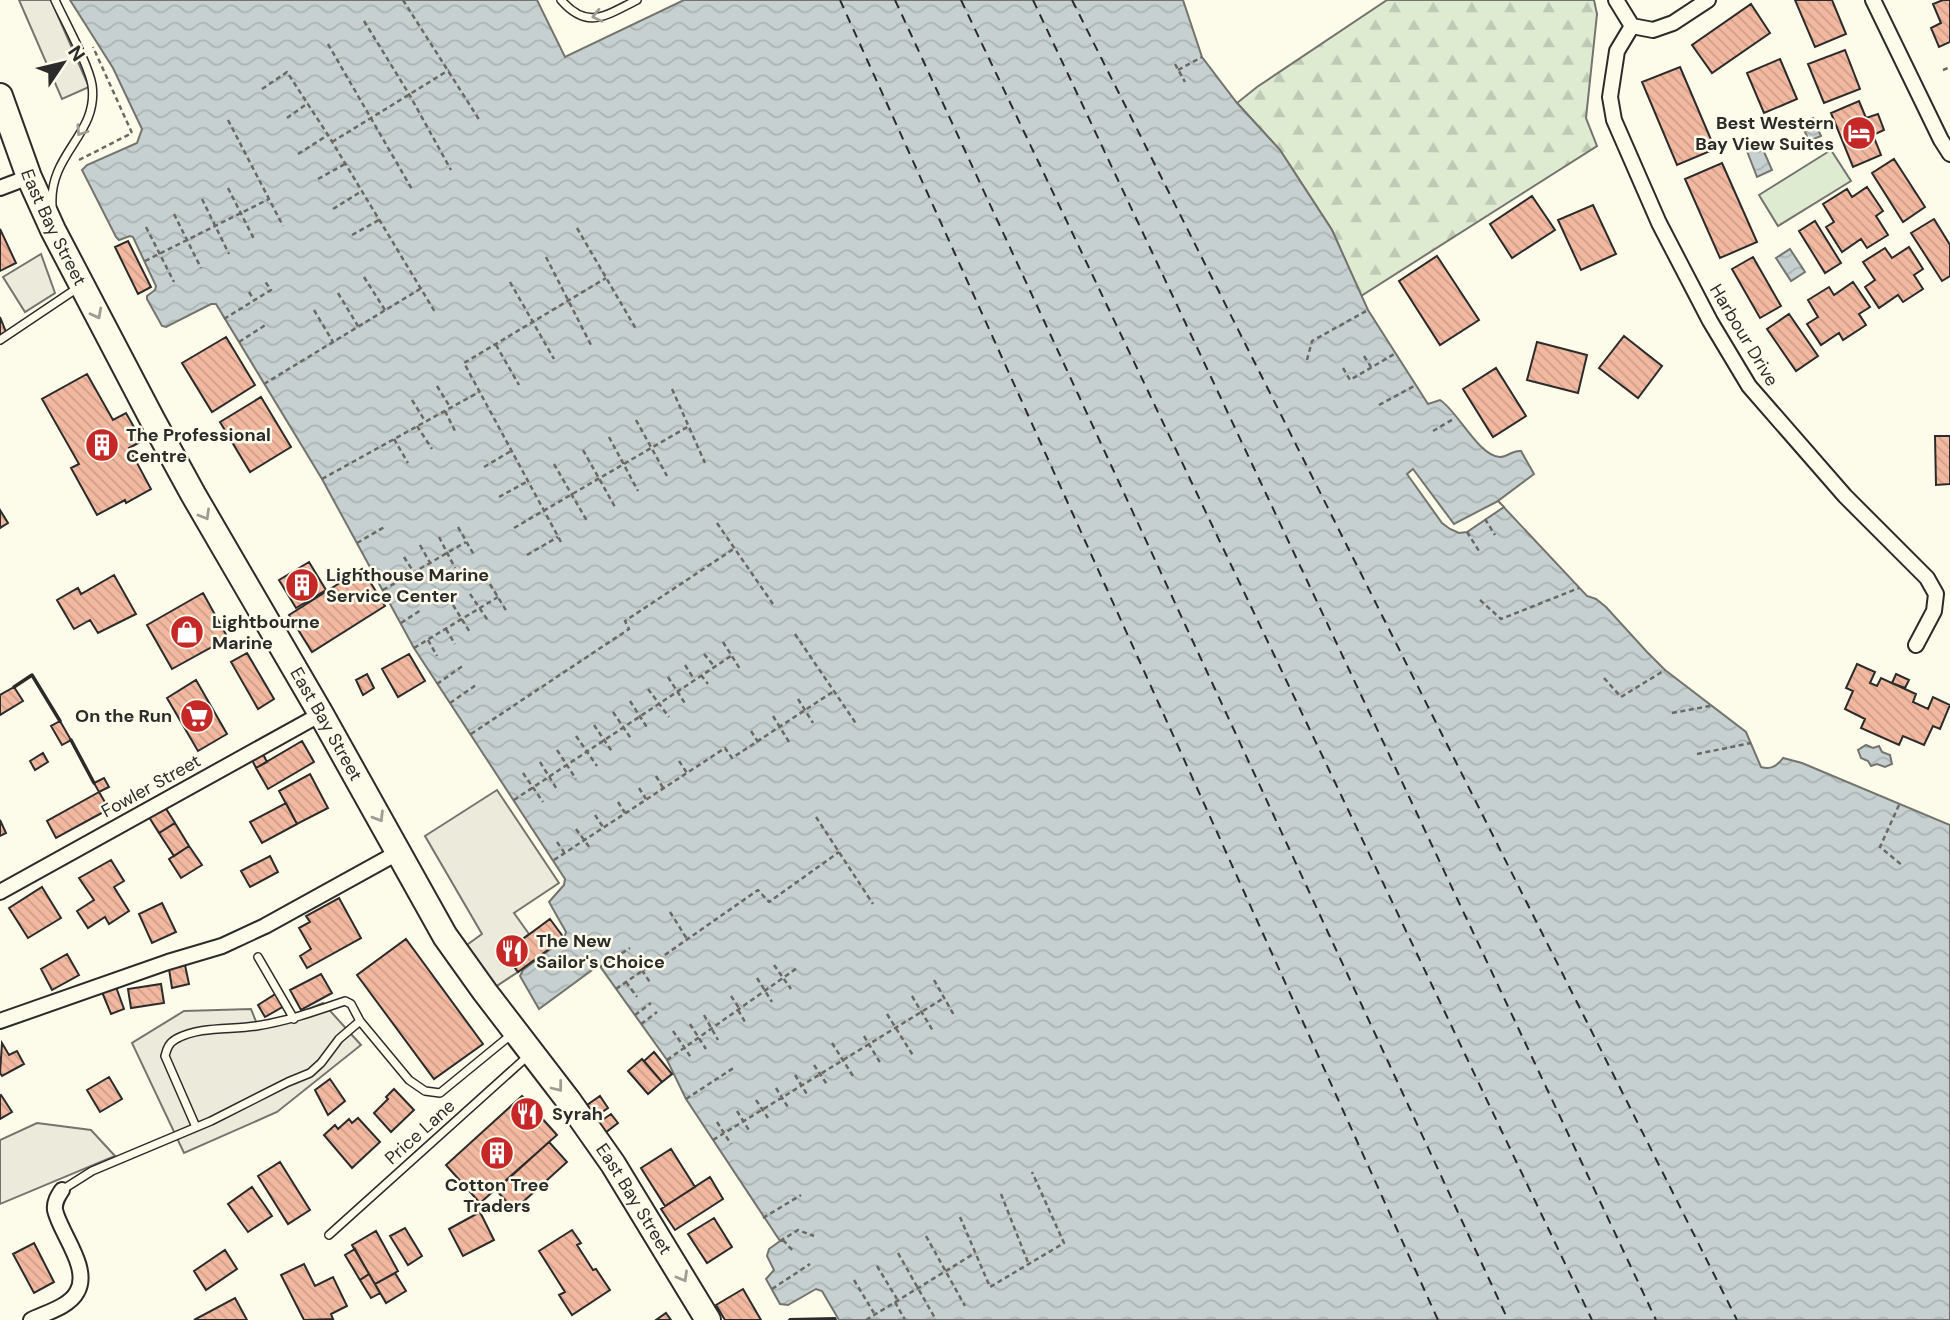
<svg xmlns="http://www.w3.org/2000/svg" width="1950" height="1320" font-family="'DM Sans',sans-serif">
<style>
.forest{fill:url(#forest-firs);stroke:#74746e;stroke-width:2}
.pitch{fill:#deebd1;stroke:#74746e;stroke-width:2}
.parking{fill:#eceadb;stroke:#74746e;stroke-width:2}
.water{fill:url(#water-waves);stroke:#74746e;stroke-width:2}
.pier{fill:#fdfbea;stroke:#74746e;stroke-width:2}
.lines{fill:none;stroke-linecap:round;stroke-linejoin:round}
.ferry{stroke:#2b2b2b;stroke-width:2;stroke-dasharray:9 7;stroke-linecap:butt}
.building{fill:url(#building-back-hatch);stroke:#2b2b2b;stroke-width:2}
.service-casing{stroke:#2b2b2b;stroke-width:10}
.minor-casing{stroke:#2b2b2b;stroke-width:18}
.trunk-casing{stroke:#2b2b2b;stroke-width:28}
.path{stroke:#6a6964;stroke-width:2.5;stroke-dasharray:5 3.5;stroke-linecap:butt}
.service{stroke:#fdfbea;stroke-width:7}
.minor{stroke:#fdfbea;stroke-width:14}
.trunk{stroke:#fdfbea;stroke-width:24}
.wall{stroke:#2b2b2b;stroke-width:3.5}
.oneway{stroke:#9e9d94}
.labels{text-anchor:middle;stroke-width:5;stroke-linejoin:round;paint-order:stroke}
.poi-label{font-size:18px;font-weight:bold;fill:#2b2b2b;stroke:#fdfbea;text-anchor:start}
.street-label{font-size:18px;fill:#2b2b2b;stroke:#fdfbea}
</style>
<defs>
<pattern id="forest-firs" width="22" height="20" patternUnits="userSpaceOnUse" patternTransform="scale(1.75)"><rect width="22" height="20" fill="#deebd1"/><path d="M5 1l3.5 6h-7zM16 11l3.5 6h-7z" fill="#bfcab4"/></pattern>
<pattern id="water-waves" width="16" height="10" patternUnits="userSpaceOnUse" patternTransform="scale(1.75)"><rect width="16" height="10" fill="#c7d0d0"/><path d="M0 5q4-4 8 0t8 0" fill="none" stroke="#abb3b3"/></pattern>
<pattern id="building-back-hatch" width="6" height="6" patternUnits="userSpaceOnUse" patternTransform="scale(1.75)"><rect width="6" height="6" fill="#f2b8a0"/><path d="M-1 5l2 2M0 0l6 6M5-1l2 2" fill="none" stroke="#d09e8a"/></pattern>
</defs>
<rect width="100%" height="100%" fill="#fdfbea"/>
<path class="forest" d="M1387,0H1594L1597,14L1586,118L1597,146L1361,296L1332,230L1280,150L1237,103L1257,87Z"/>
<path class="pitch" d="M1831,150L1851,181L1778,226L1759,195Z"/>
<path class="parking" d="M19,0H51L89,87L62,99Z
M41,254L55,293L25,312L3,277Z
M497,790L559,883L514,913L529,934L504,953L518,972L492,989L464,947L482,934L425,836Z
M323,1003L361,1045L277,1112L184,1153L132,1043L184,1011L251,1009L259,1029Z
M37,1123L91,1130L115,1156L0,1204V1140Z"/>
<path class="water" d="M70,0H537L565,57L684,0H1183L1202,57L1237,103L1280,150L1332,230L1368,310L1428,404L1440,400C1456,409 1479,457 1500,457C1508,457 1512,450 1521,451L1534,474L1498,501L1587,596L1596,599L1606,607L1647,652L1665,670L1746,732L1761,767C1771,770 1777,766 1783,758L1802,763L1950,825V1320H839L822,1291L816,1289L788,1305L780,1304L766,1279L774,1270L767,1256L769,1249L780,1241L686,1099L667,1060L599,965L539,1009L520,976L523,970L564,939L566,932L549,902L564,885L565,879L414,648L322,479L216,304H211L166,327L162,326L147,299V296L155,290L156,286L133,237L130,236L119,240L116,237L82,170L87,165L137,143L142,129L113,68Z
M1813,118L1821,136L1809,141L1801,123Z
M1761,145L1772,170L1757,177L1747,151Z
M1790,249L1805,272L1791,281L1776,258Z
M1866,745L1873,748L1879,746L1882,752L1890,755L1892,764L1885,767L1877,764L1871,766L1868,761L1861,758L1858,750Z"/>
<path class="pier" d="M1413,469L1454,524L1498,501L1504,507L1467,532L1459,533L1450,529L1442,523L1407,474Z"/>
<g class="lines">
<path class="ferry" d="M840,0L1438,1320
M895,0L1508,1320
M961,0L1592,1320
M1033,0L1656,1320
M1072,0L1737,1320"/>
</g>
<path class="building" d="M1795,0H1832L1846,34L1815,47Z
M1943,0H1950V42L1939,47L1931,28L1941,23L1933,4Z
M1751,4L1770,33L1712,73L1692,45Z
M1845,50L1860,89L1824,103L1808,64Z
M1780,59L1797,99L1764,113L1747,73Z
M1680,67L1715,149L1677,165L1642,82Z
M1859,101L1866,118L1878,114L1884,130L1873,135L1881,155L1853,167L1831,113Z
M1894,159L1925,207L1903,222L1872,173Z
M1722,163L1757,242L1720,258L1685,179Z
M1867,187L1883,211L1876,216L1888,235L1867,248L1861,239L1842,252L1826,227L1834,222L1823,204L1847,189L1852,197Z
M1532,196L1555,230L1512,258L1490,224Z
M1593,205L1616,254L1581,270L1558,220Z
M1934,219L1950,245V276L1942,281L1911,233Z
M1815,221L1841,263L1825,273L1799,231Z
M0,229L16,263L0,271Z
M128,241L151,287L138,294L115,247Z
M1909,247L1923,269L1914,275L1923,289L1903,302L1898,295L1879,308L1865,287L1875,280L1863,262L1885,248L1892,258Z
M1437,256L1479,320L1440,345L1399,281Z
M1753,257L1781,306L1760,318L1732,269Z
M1853,282L1870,307L1859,314L1866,325L1843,340L1839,333L1821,345L1807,324L1818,317L1808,300L1829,287L1834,295Z
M1789,314L1818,356L1796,371L1767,329Z
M0,317L6,332L0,335Z
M1624,336L1662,366L1638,398L1599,368Z
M226,337L255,385L212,412L182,363Z
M1537,342L1587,355L1578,393L1527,380Z
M1496,368L1526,416L1493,437L1463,389Z
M87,374L113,420L126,413L142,441L129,448L151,489L126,503L125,500L97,515L71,468L79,464L42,399Z
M261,397L291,447L250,472L220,422Z
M1935,436H1950V484L1936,485Z
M0,510L8,523L0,528Z
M309,562L326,590L296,608L279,580Z
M362,569L385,606L312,652L289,615Z
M114,575L136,614L98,633L90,620L74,629L57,600L78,588L81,594Z
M203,593L228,638L172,669L147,625Z
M247,653L274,699L258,709L231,662Z
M409,654L425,681L398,697L382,669Z
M1857,664L1875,672L1870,683L1877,686L1881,678L1916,694L1913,702L1928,709L1933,697L1950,705L1940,729L1933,726L1924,745L1903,736L1899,745L1861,728L1865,719L1845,709L1853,691L1846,688Z
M367,674L374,688L363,695L356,680Z
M1896,674L1909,680L1905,688L1892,683Z
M196,680L227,734L198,751L167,698Z
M14,687L23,701L0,715V695Z
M60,721L71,740L62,745L51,726Z
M302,741L314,762L268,789L256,768Z
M43,753L48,762L35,770L30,761Z
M263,754L267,762L256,768L252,760Z
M310,774L328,808L297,824L279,791Z
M104,778L109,787L99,792L94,783Z
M99,792L109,809L56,838L47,821Z
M286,803L297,824L262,843L250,822Z
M165,807L175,823L159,833L149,817Z
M0,820L6,833L0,836Z
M175,823L189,846L174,856L159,833Z
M189,846L202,865L181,878L169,859Z
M270,856L278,872L250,887L241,871Z
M111,860L124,881L114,887L129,911L109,924L105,917L88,928L77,911L94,900L79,878Z
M42,887L61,918L28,938L9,908Z
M339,898L361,938L307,968L300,956L311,949L299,928L310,922L306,916Z
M162,903L176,932L152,943L139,914Z
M550,919L564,938L518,972L504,953Z
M406,939L483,1044L434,1079L357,975Z
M67,954L79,975L52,990L41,969Z
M185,965L189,984L172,988L169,969Z
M321,974L332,993L301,1010L290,990Z
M161,984L164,1003L131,1008L128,989Z
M116,987L124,1009L111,1014L102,992Z
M277,993L284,1006L265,1017L258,1005Z
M2,1043L9,1055L17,1051L24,1064L2,1076L0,1073Z
M654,1052L672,1074L662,1082L644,1061Z
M642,1059L662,1082L648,1094L628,1071Z
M109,1077L122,1099L100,1112L87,1090Z
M330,1079L345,1101L328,1115L315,1090Z
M394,1089L414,1110L391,1132L374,1113L388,1099L386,1097Z
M1,1095L12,1112L0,1119V1096Z
M522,1096L557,1135L480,1203L446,1165Z
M600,1096L608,1108L595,1117L587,1105Z
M611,1114L618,1123L605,1133L598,1123Z
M358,1118L380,1142L352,1168L324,1135L335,1125L338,1129L349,1119L352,1123Z
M549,1142L567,1162L514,1210L496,1190Z
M671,1149L695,1187L665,1206L641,1168Z
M280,1162L310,1210L288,1224L258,1176Z
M710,1177L723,1199L675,1230L661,1209Z
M252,1187L272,1216L248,1232L228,1204Z
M480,1212L494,1240L463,1256L449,1229Z
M714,1218L732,1247L707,1263L688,1234Z
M405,1228L422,1256L408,1265L390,1236Z
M572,1230L581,1243L577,1245L593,1270L596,1269L610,1290L572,1315L559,1295L565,1292L539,1251Z
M376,1231L398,1271L375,1284L352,1245Z
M34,1243L54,1282L34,1293L13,1254Z
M355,1249L369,1274L360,1280L345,1255Z
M225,1250L237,1269L206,1290L194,1271Z
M304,1264L315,1286L333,1277L347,1306L331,1314L333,1319L304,1320L281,1275Z
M395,1273L406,1291L386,1303L375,1284Z
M369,1274L380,1293L371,1298L360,1280Z
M743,1289L761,1320H725L716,1305Z
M235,1298L247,1320H194Z
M666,1313L671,1320H656Z
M835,1318L836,1320H789L790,1319Z"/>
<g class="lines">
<g class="service-casing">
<path id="service" d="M561,0C588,31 606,15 637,0
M52,205C49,153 99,134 92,85C89,65 64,20 55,0
M0,340L79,287
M258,957L294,1019
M196,1127L165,1056C167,1048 169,1043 176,1039C200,1026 230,1030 256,1026C288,1021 316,1011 345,1001L351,1004L360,1021L409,1080L425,1091L440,1093L512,1034
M62,1190L92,1171L211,1121L288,1082L310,1073L321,1063L339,1039L360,1021
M329,1235L529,1055"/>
</g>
<g class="minor-casing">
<path id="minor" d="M1616,0L1632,26
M1873,0L1941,140L1950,154
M1632,26L1617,51L1610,97L1614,120L1659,223L1710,321L1749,386L1845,496L1927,578L1936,594L1934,611L1916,645
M1632,26L1653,30L1673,23L1708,0
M0,188L29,177
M0,892L321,714
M0,1021L168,962L222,946L265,926L399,852
M31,1320C45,1313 69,1307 77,1292C91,1268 60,1233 55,1210C54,1202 58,1196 62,1190"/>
</g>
<g class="trunk-casing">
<g id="trunk">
<path id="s1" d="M0,96L29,177L53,230L152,419L193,494L321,714L445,936L485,992L568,1100L613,1164L708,1320"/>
</g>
</g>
<path class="path" d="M403,0L480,121
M364,21L409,94L451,170
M328,44L413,191
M1175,64L1185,82
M1178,70L1202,57
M1943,70L1950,67
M262,89L287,72L328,135L435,312
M287,118L308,103
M228,120L283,226
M332,142L449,70
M298,154L328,135
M79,160L132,133L93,47
M318,179L345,164
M228,188L254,239
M202,199L229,254
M333,209L362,191
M174,214L201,268
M146,227L174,282
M577,228L636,329
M352,235L379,220
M546,257L591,345
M145,261L269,199
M364,277L385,310
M510,282L554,359
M249,292L254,300
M338,293L358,326
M314,310L333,342
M224,319L271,290L264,280
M239,342L267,324
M496,345L519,385
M1364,356L1371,367
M1307,360L1312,341L1368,310
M1343,368L1350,380L1396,353
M264,384L420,289
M437,386L450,407
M672,389L705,463
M412,400L425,421
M1379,405L1416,385
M445,411L456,433
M636,420L667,476
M417,426L432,449
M1433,431L1455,418
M609,437L638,491
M394,439L408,463
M583,450L615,507
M554,464L587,521
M484,467L511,451
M322,479L479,392
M499,497L528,481
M1485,519L1495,535
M717,523L775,607
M458,527L474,555
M514,528L689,426
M1467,532L1479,551
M439,537L455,568
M561,542L464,363L606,278
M357,543L386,526
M420,545L438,577
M527,555L558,537
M404,557L413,571
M490,584L507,612
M383,590L466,542
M470,594L489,622
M1480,600L1501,619L1579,588
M453,605L471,634
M401,623L421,610
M446,629L455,644
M795,634L857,725
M428,640L437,656
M723,642L740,669
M414,648L498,597
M704,654L714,666
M685,665L694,679
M701,675L708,684
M668,677L686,705
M1604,678L1621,697L1665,670
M437,684L464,665
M648,689L669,717
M798,699L813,723
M630,701L648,729
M450,703L476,685
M613,712L632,740
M1672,713L1710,706
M773,716L789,742
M594,725L613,753
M751,731L758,742
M471,734L629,629L625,621L735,548
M576,736L597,766
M557,750L576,779
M1697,754L1751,743
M679,761L687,773
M540,762L558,791
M523,773L543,802
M656,776L663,788
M639,788L646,799
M514,800L731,656
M618,802L625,813
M1899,805L1880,847L1903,866
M595,815L603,827
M816,817L873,904
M576,829L590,848
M557,842L564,852
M554,860L725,748L732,758L834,691
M670,912L687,939
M774,965L791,989
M600,967L630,948
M642,970L651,984
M757,978L772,1002
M934,980L955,1017
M626,982L637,997
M616,989L758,890L769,902L839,852
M731,996L739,1008
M912,996L933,1031
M738,1010L745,1022
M887,1014L914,1057
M635,1015L651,1003
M704,1015L718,1040
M641,1024L657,1012
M690,1024L706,1049
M673,1031L692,1059
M864,1036L881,1064
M832,1043L853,1076
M667,1060L797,968
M814,1065L828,1086
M795,1075L808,1096
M776,1088L789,1109
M686,1099L735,1067
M756,1100L768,1118
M737,1111L750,1132
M717,1122L731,1144
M713,1140L944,998
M1001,1194L1029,1265
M960,1217L990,1287L1064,1243L1032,1172
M763,1218L801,1195
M926,1236L965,1306
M783,1240L794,1252
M780,1241L798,1230L814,1236
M898,1253L936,1320
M877,1266L897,1299
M854,1280L874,1313
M772,1289L810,1264
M895,1302L905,1320
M866,1320L975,1253"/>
<use href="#service" class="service"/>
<use href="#minor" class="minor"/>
<use href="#trunk" class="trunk"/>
<path class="wall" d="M14,687L32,675L60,721
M71,740L94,783"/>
</g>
<defs><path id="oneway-chevron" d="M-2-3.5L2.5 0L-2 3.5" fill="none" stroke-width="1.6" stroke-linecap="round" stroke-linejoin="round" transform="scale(1.75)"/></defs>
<g class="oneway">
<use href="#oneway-chevron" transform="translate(597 16) rotate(167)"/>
<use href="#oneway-chevron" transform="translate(81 131) rotate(124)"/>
<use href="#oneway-chevron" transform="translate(97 314) rotate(62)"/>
<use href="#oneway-chevron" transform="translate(205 515) rotate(60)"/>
<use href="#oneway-chevron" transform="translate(379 817) rotate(59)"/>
<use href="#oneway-chevron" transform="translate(558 1087) rotate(52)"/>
<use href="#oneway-chevron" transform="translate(683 1277) rotate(60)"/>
</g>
<defs>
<g id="hotel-disc" transform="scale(1.75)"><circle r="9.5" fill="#c62828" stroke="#fdfbea"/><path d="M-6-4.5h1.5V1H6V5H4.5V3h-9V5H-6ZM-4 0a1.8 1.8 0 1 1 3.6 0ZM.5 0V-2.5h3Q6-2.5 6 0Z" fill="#fff"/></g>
<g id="building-disc" transform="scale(1.75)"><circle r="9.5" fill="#c62828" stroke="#fdfbea"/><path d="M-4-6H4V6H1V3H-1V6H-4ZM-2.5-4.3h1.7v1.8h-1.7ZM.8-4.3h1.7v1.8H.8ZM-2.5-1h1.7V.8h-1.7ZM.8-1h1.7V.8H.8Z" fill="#fff"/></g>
<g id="shop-disc" transform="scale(1.75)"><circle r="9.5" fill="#c62828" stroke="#fdfbea"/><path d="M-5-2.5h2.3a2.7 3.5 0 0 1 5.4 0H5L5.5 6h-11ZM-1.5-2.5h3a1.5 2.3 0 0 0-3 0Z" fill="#fff"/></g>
<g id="supermarket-disc" transform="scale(1.75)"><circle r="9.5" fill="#c62828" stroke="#fdfbea"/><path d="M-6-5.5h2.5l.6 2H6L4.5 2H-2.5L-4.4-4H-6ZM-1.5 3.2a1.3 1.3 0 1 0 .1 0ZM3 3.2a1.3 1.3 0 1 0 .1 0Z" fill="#fff"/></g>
<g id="restaurant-disc" transform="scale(1.75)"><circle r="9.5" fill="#c62828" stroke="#fdfbea"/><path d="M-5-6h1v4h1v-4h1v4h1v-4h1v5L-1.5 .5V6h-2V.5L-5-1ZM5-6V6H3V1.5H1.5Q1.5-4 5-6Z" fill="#fff"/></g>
</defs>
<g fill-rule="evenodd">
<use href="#hotel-disc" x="1859" y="133"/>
<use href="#building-disc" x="102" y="445"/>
<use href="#building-disc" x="302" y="585"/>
<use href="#shop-disc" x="187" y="632"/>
<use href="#supermarket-disc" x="197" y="716"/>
<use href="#restaurant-disc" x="512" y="951"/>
<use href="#restaurant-disc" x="527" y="1114"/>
<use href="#building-disc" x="497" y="1153"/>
</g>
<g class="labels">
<g class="poi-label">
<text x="1834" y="129" text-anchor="end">Best Western<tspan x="1834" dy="21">Bay View Suites</tspan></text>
<text x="126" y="441">The Professional<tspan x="126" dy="21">Centre</tspan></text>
<text x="326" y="581">Lighthouse Marine<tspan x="326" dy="21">Service Center</tspan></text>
<text x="212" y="628">Lightbourne<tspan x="212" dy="21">Marine</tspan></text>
<text x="172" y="722" text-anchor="end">On the Run</text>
<text x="536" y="947">The New<tspan x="536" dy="21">Sailor's Choice</tspan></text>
<text x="552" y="1120">Syrah</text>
<text x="497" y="1191" text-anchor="middle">Cotton Tree<tspan x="497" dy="21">Traders</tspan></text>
</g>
<g class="street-label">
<text dy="6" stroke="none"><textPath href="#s1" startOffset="142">East Bay Street</textPath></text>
<text transform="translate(1744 335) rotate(59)" y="6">Harbour Drive</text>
<text dy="6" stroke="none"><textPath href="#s1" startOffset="709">East Bay Street</textPath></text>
<text transform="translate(151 786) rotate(-29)" y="6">Fowler Street</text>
<text transform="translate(420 1132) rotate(-42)" y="6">Price Lane</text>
<text dy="6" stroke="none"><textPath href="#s1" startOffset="1276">East Bay Street</textPath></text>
</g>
</g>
<g transform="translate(63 63) rotate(55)" stroke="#fdfbea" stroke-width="5" paint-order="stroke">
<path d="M0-5L12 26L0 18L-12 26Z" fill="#2b2b2b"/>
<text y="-10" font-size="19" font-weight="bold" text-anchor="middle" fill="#2b2b2b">N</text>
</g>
</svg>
